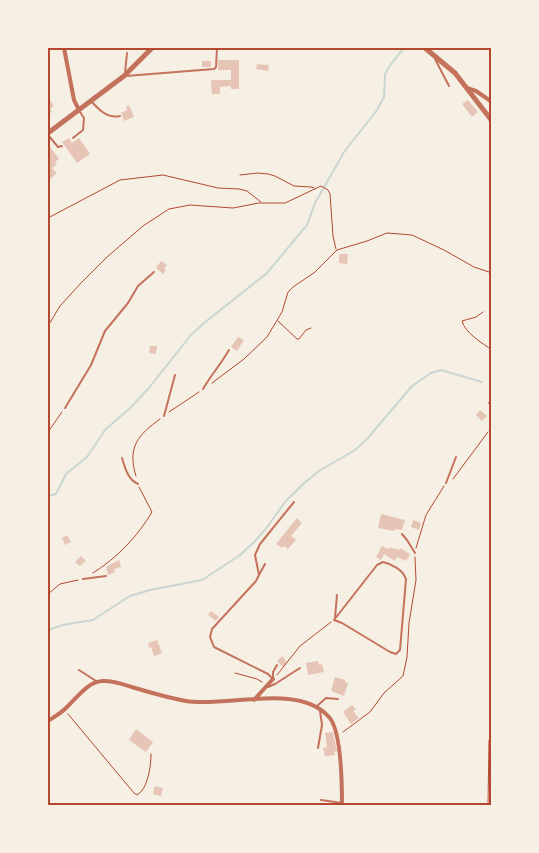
<svg xmlns="http://www.w3.org/2000/svg" width="539" height="853" font-family="Ubuntu,sans-serif">
<style>
.lines{fill:none;stroke-linecap:round;stroke-linejoin:round}
.stream{stroke:#c9d6d2;stroke-width:2}
.building{fill:#e6c5b7}
.path{stroke:#b5482f;stroke-width:1}
.service{stroke:#c5725c;stroke-width:2}
.minor{stroke:#c5725c;stroke-width:4}
.tertiary{stroke:#c5725c;stroke-width:5}
.neatline{fill:none;stroke:#b5482f;stroke-width:2}
</style>
<rect width="100%" height="100%" fill="#f6efe4"/>
<g class="lines">
<path class="stream" d="M48,496L56,494L66,474L87,457L105,430L130,408L148,389L191,335L204,323L267,273L307,225L315,203L344,152L377,110L384,97L385,74L391,64L404,48
M48,630L63,625L93,620L130,596L150,590L202,580L240,555L254,542L265,530L285,502L303,484L319,471L355,450L367,439L412,386L431,373L441,370L482,382"/>
</g>
<path class="building" d="M218,60H239V89H231V86L220,87V94H212L211,80H231V70H218Z
M202,61H211V67H202Z
M257,64L269,65L268,71L256,69Z
M50,100L54,106L50,109L52,112L48,115V102Z
M468,100L478,112L472,117L462,104Z
M129,105L134,117L124,121L121,113L127,110L126,107Z
M69,138L72,143L79,138L90,154L77,163L62,142Z
M48,144L59,159L55,162L57,164L52,168L57,173L48,181Z
M339,254H348L347,264L339,263Z
M161,261L167,265L164,268L166,270L163,274L156,268Z
M238,337L244,340L237,351L231,347Z
M150,346H157L156,354L149,353Z
M480,410L487,416L482,421L476,415Z
M381,514L405,520L402,530L395,529L394,531L378,528Z
M297,518L302,523L291,536L296,540L288,549L284,546L282,548L276,544Z
M413,520L421,523L419,530L411,527Z
M67,535L71,542L65,545L62,538Z
M382,546L389,549L390,547L393,549L394,548L399,550L400,548L410,554L406,561L397,557L395,561L384,554L381,560L376,557Z
M81,556L86,561L80,566L75,562Z
M119,560L121,567L114,569L115,572L108,575L106,567Z
M211,611L219,617L216,621L208,615Z
M157,640L162,653L154,656L151,647L149,648L148,643Z
M282,656L287,662L283,667L277,661Z
M318,661L319,665L322,664L324,672L308,675L306,663Z
M335,677L345,680V682L348,683L344,696L331,691Z
M352,705L356,709L353,711L359,718L351,724L343,712Z
M136,729L153,742L146,752L129,740Z
M333,732L337,751L334,752L335,755L325,756L323,748L327,747L325,733Z
M155,786L163,788L161,796L153,794Z"/>
<g class="lines">
<path class="path" d="M240,175L258,173L268,174L275,176L294,186L311,187L314,188
M48,218L120,180L163,175L218,188L239,189L247,191L261,202
M483,312L476,317L462,321C465,333 482,343 492,350
M278,321L297,339H299L306,330L311,328
M48,326L60,306L80,284L107,257L143,226L169,209L190,205L233,208L259,203H285L321,186L328,190L330,194L333,236L336,249
M212,383L244,359L267,337L282,312L288,292L293,287L315,272L337,250L367,241L387,233L412,235L444,250L474,267L492,273
M169,412L199,392
M48,432L62,412
M136,476C127,447 138,435 160,419
M453,479L488,432
M416,548L426,515L444,486
M93,573C117,558 138,536 152,512L139,487
M48,594L60,584L78,580
M235,673L257,679L262,682
M277,675L300,646L331,622
M68,714L134,793L137,795C148,789 151,766 151,754
M343,732L370,712L384,693L403,676L407,657L409,623L416,580L415,557
M488,806L489,740"/>
<path class="service" d="M435,59L449,86
M125,73L127,53
M126,76L214,69L216,67L217,48
M91,101C99,110 108,119 120,116
M48,135L58,147L62,146
M73,138L83,130L84,118L80,112
M203,389C211,375 221,364 229,350
M489,403L492,406
M65,408L91,365L105,331L128,303L138,286L154,272
M164,416L175,375
M490,429L492,426
M122,458C125,468 128,480 138,484
M446,483L456,457
M402,534L407,540L415,553
M383,562C392,564 403,570 406,579L400,650L396,654L390,652L342,623L334,620L377,565Z
M259,575L265,564
M83,579L106,576
M335,618L337,595
M79,670L96,681
M273,679L268,674L214,647L210,637L212,629L256,581L259,575L255,555L260,544L294,502
M273,679V672L277,665
M268,687L275,684L300,668
M317,706L326,698L338,699
M318,748L322,725L320,711
M321,800L342,803"/>
<path class="minor" d="M64,48L74,100L79,110
M467,88L476,91L492,102
M254,700L273,679
M48,721C54,717 61,713 66,708C76,699 87,682 102,681C113,680 125,685 135,688C152,693 169,698 186,701C227,708 298,682 329,717C342,731 342,785 342,806"/>
<path class="tertiary" d="M425,48L455,73L492,121
M48,133L124,76L152,48"/>
</g>
<rect width="539" height="853" fill="none" stroke="#f6efe4" stroke-width="98"/>
<rect x="49" y="49" width="441" height="755" class="neatline"/>
</svg>
